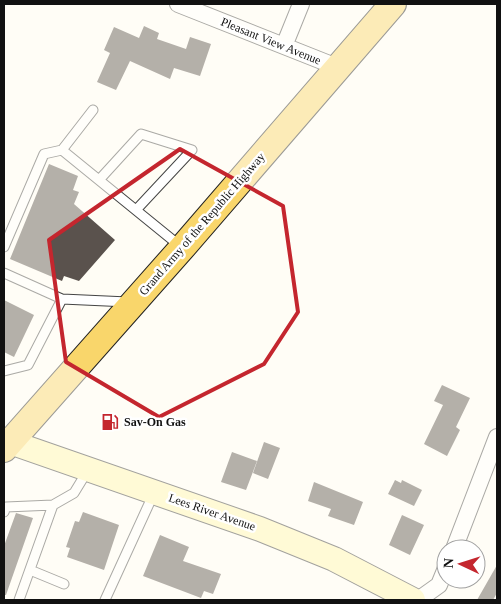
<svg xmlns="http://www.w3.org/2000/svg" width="501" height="604" font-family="'Times New Roman',serif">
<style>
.building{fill:#5a524d}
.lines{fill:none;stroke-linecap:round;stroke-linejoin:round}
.lane-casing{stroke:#444;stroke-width:11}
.street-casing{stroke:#444;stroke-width:18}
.secondary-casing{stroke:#333;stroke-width:26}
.primary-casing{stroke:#222;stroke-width:28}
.lane{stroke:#fff;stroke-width:9}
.street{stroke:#fff;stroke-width:16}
.secondary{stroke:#fff6b0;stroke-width:24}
.primary{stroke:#f9d66b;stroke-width:26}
.marked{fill:none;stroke:#c4262e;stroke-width:4;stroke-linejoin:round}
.labels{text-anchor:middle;stroke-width:5;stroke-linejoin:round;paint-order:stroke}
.street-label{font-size:12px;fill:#111;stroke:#fff}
.poi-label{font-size:12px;font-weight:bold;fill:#111;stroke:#fff;text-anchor:start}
</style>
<rect width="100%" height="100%" fill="#fffdf5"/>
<path class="building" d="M144,26L159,33L157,39L186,49L190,37L211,44L200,76L174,68L170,79L130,61L116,90L97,82L110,53L104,50L114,27L139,38Z
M49,164L78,176L73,190L79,192L74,204L115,240L79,281L64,276L62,281L10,259Z
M4,300L34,315L14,357L4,352Z
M442,385L470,398L456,427L460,430L447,456L424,444L443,405L434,401Z
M264,442L280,448L268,479L253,473Z
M232,452L257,461L246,490L221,482Z
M395,480L401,483L402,480L422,490L414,506L388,494Z
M314,482L363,502L354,525L328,516L331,509L308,501Z
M83,512L119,525L104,570L67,557L70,548L66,547L75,521L79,522Z
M16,513L33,518L6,595H4V546Z
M402,515L424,525L410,555L389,545Z
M160,535L189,547L183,561L221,574L213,594L204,591L201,598L143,576Z
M497,565V593L493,600H477Z"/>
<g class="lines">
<g class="lane-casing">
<path id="lane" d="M93,110L62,150L180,246
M99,180L141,134L192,150L136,210
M4,247L44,154L62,150
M4,273L62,299L128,302
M4,371L28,365L62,299
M4,512L6,507L53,505
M30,570L64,584
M19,600L53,505L74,493L88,470
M105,600L154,493"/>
</g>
<g class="street-casing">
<path id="street" d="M178,4L337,67
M284,46L301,4
M454,549L497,437
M418,600L439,585L446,568"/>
</g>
<g class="secondary-casing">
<path id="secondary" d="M4,440L260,529L334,559L413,600"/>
</g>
<g class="primary-casing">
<path id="primary" d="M4,449L182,248L393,4"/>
</g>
<use href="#lane" class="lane"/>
<use href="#street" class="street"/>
<use href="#secondary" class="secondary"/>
<use href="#primary" class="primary"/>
</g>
<path d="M0 0H501V604H0ZM180,149L283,206L298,312L264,364L159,417L66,362L49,240Z" fill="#fffdf5" fill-opacity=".55" fill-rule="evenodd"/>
<path class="marked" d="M180,149L283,206L298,312L264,364L159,417L66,362L49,240Z"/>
<defs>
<g id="fuel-bare" transform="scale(1.35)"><path d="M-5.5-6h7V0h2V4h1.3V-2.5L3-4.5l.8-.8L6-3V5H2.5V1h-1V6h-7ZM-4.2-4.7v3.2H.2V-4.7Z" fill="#c4262e" stroke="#fff" stroke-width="2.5" paint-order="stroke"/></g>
</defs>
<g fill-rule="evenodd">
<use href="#fuel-bare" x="110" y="422"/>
</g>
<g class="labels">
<g class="street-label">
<text transform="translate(271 41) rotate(22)" y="4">Pleasant View Avenue</text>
<text transform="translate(202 224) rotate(-49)" y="4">Grand Army of the Republic Highway</text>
<text transform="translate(212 512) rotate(19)" y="4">Lees River Avenue</text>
</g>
<g class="poi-label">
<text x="124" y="426">Sav-On Gas</text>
</g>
</g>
<rect width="501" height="604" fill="none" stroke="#111111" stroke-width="10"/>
<g transform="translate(461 564) rotate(274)"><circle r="24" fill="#ffffff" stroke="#a0a0a0"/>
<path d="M0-4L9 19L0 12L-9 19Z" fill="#c4262e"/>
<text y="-8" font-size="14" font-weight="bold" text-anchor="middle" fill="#111111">N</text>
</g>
</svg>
